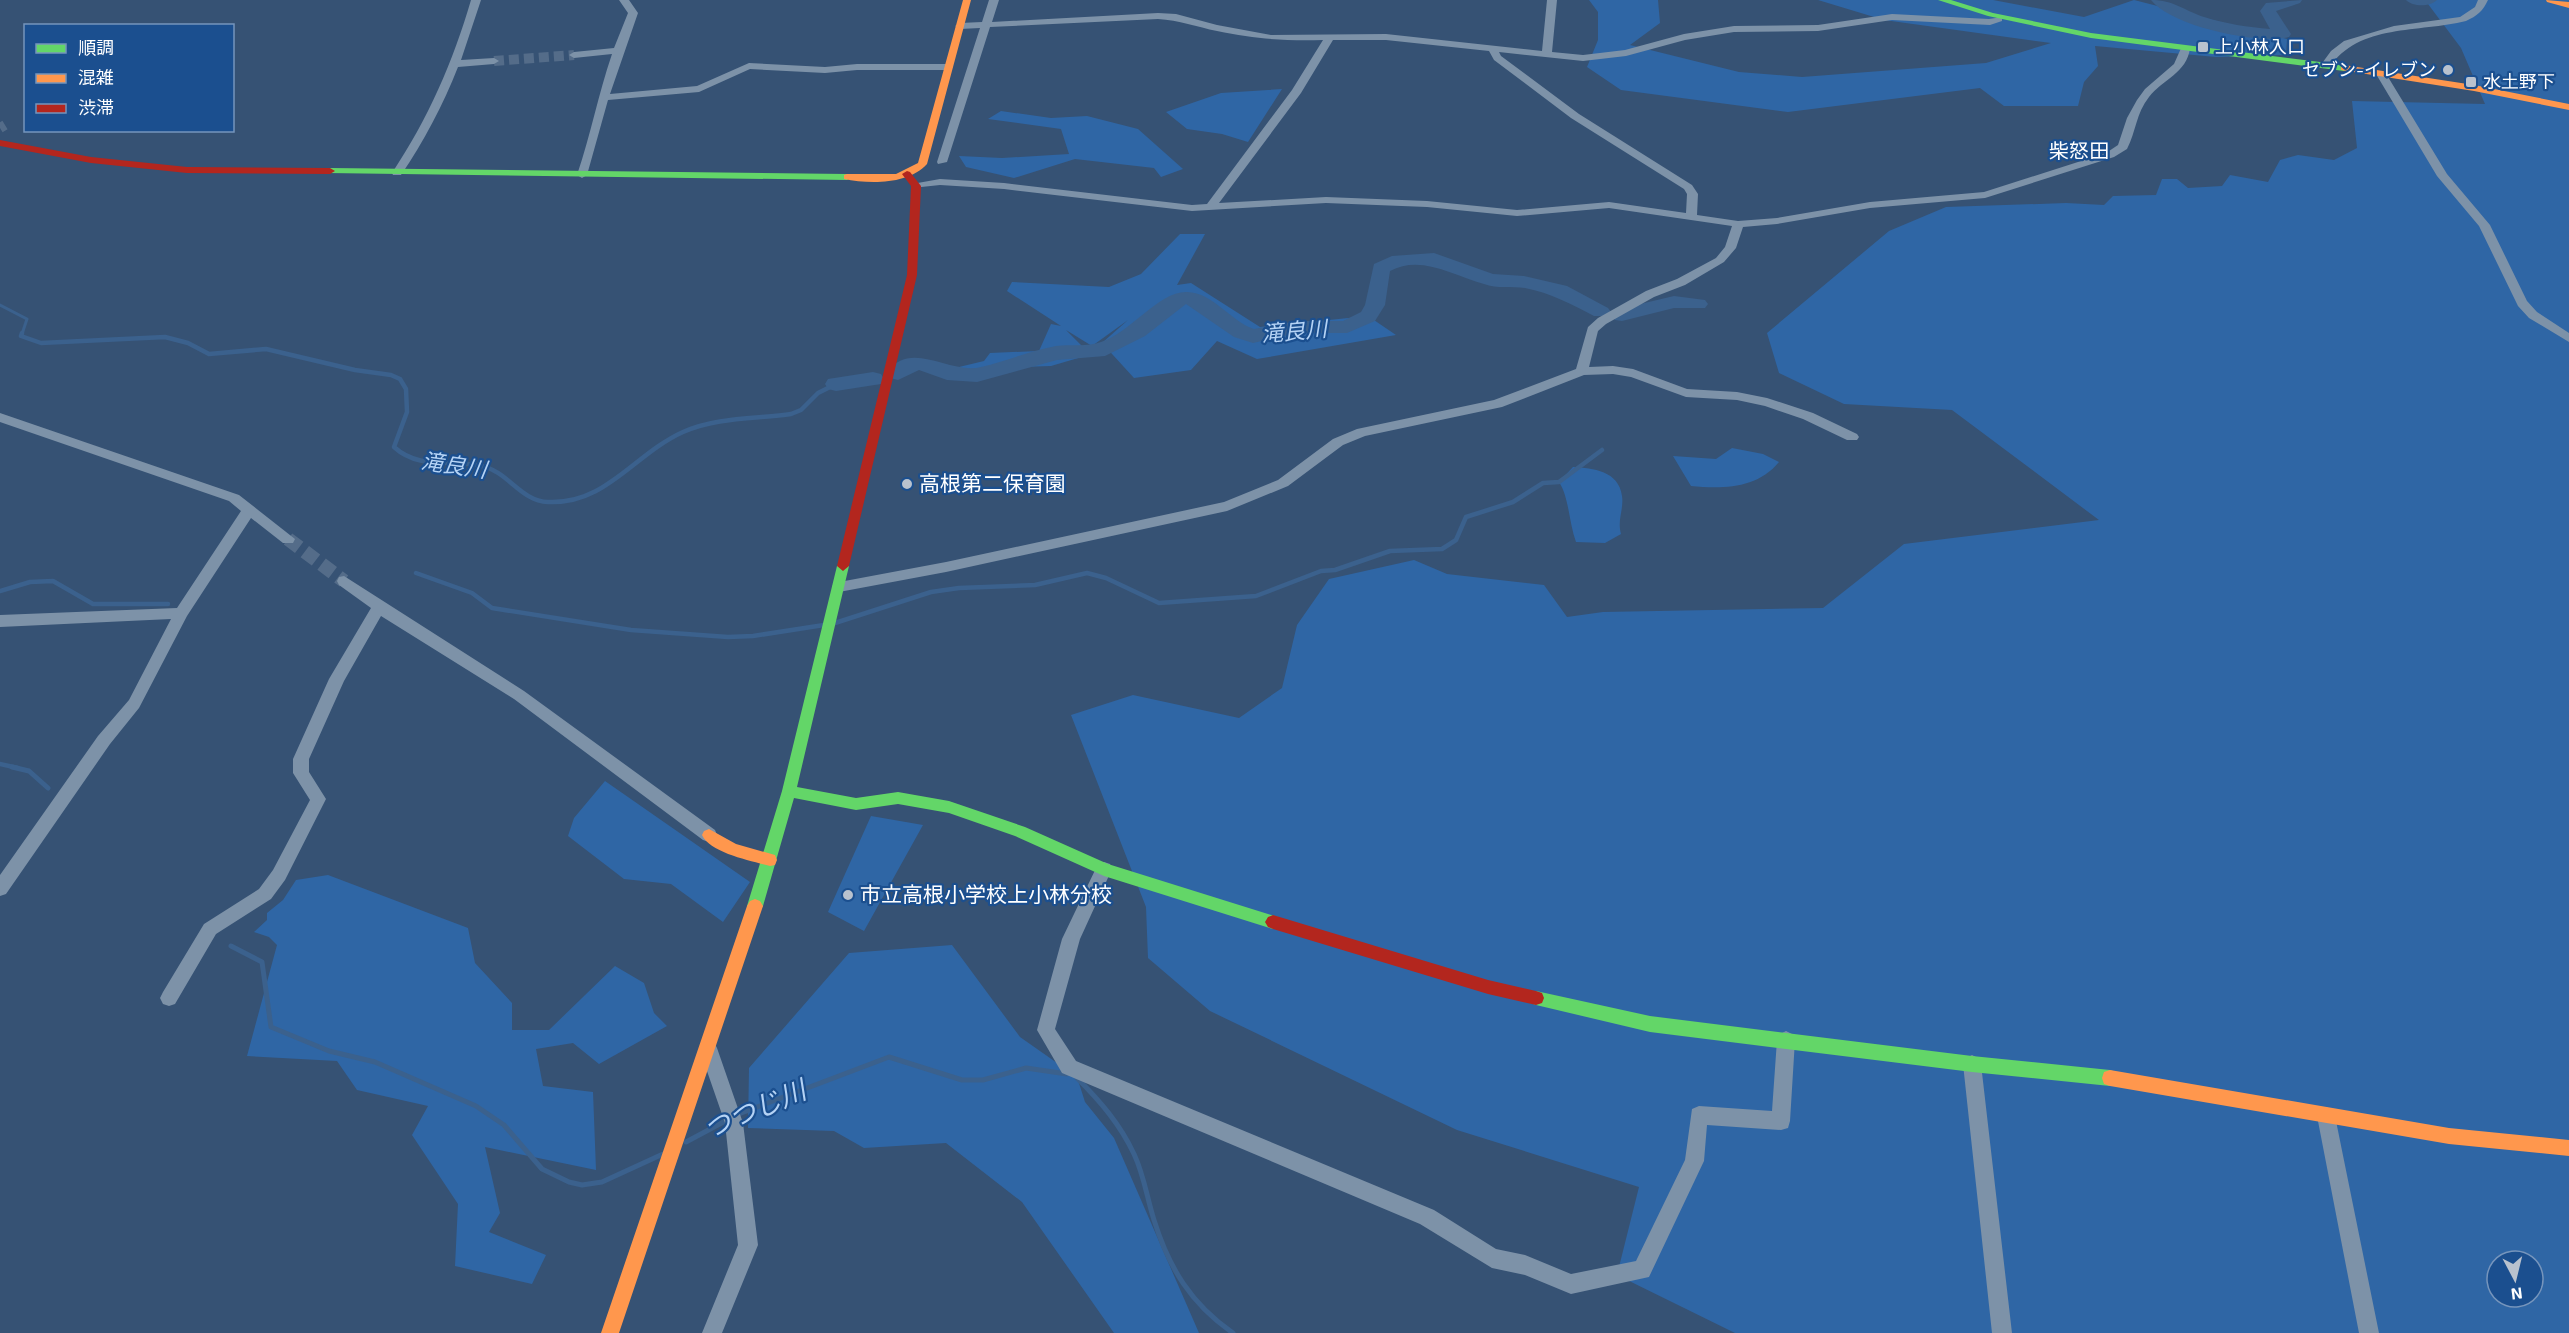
<svg xmlns="http://www.w3.org/2000/svg" width="2569" height="1333" font-family="'Exo 2','Noto Sans JP',sans-serif">
<style>
.green{fill:#2f66a5;fill-rule:evenodd}
.lines{fill:none;stroke-linecap:round;stroke-linejoin:round}
.stream-far2{stroke:#3b618d;stroke-width:3}
.stream-far1{stroke:#3b618d;stroke-width:4.5}
.stream{stroke:#3b618d;stroke-width:5}
.river{fill:#3b618d;fill-rule:evenodd}
.street-tunnel-far1{stroke:#546c89;stroke-width:10;stroke-dasharray:10 5;stroke-linecap:butt}
.street-tunnel{stroke:#546c89;stroke-width:14;stroke-dasharray:14 7;stroke-linecap:butt}
.street{fill:#7d92a8;fill-rule:evenodd}
.fast{fill:#63d668;fill-rule:evenodd}
.slow{fill:#ff974d;fill-rule:evenodd}
.jam{fill:#b3261e;fill-rule:evenodd}
.poi-dot{fill:#b9c2ce;stroke:#1b4f8f;stroke-width:2}
.labels{text-anchor:middle;stroke-width:4.5;stroke-linejoin:round;paint-order:stroke}
.far-poi-label{font-size:18px;fill:#fff;stroke:#1b4f8f;text-anchor:start}
.far-quarter-label{font-size:20px;fill:#fff;stroke:#1b4f8f}
.poi-label{font-size:21px;fill:#fff;stroke:#1b4f8f;text-anchor:start}
.water-label{font-size:22px;font-style:italic;fill:#b5d3f5;stroke:#1b4f8f}
.near-water-label{font-size:27px;font-style:italic;fill:#b5d3f5;stroke:#1b4f8f}
</style>
<rect width="100%" height="100%" fill="#365274"/>
<path class="green" d="M1589,0H1658L1660,23L1630,45L1739,72L1802,77L1986,63L2051,43L1884,20L1818,0H1993L2084,17L2134,0L2287,39L2286,55L2216,57L2095,46L2098,66L2084,82L2078,106H2004L1980,88L1788,112L1621,90L1587,67L1598,40V12Z
M2425,0H2569V1333H1735L1617,1275L1639,1187L1457,1130L1210,1011L1148,958L1146,907L1071,715L1133,695L1239,718L1282,688L1297,625L1329,579L1414,560L1447,574L1544,585L1567,617L1603,612L1823,608L1904,544L2099,520L1952,410L1844,404L1779,373L1767,333L1889,231L1946,207L2066,203L2104,205L2113,196L2156,195L2162,179H2177L2188,188L2222,186L2230,175L2268,182L2280,160L2298,155L2334,160L2357,148L2352,101L2485,104L2461,48ZM2497,1261H2533V1297H2497Z
M1282,89L1248,142L1222,134L1187,129L1166,112L1221,93Z
M1001,111L1051,118L1087,116L1138,129L1183,169L1161,177L1154,168L1075,159L1014,178L966,167L959,156L1002,158L1069,154L1061,129L988,119Z
M1180,234H1205L1177,285L1191,283L1260,327L1368,316L1396,335L1257,359L1217,341L1191,370L1134,378L1102,343L1128,320L1092,346L1066,330L1081,345L1085,356L1051,366L1019,367L979,374L963,371L959,367L984,361L990,353L1039,351L1051,324L1061,326L1007,291L1012,282L1109,287L1141,274Z
M1732,448L1763,454L1779,462C1757,489 1722,489 1691,486L1673,456L1716,459Z
M1573,467C1593,468 1619,471 1622,496C1624,509 1617,520 1621,534L1605,543L1576,542C1569,523 1569,497 1559,482Z
M605,781L750,882L723,922L671,884L624,879L568,836L574,818Z
M871,816L923,825L864,931L828,912Z
M328,875L468,928L475,963L512,1003V1030H549L615,966L644,983L654,1013L667,1026L599,1064L573,1043L536,1049L543,1086L593,1092L596,1170L485,1147L500,1213L489,1232L546,1255L532,1284L455,1266L458,1204L412,1135L428,1106L357,1090L337,1061L247,1056L277,945L269,937L254,932L267,920V913L283,900L296,880Z
M952,945L1020,1037L1077,1077L1085,1102L1114,1138L1199,1333H1114L1022,1202L946,1143L864,1148L834,1131L748,1128L749,1068L849,953Z"/>
<g class="lines">
<path class="stream-far2" d="M0,305L27,319L22,334"/>
<path class="stream-far1" d="M22,333L21,336L41,343L165,337L188,343L209,354L266,349L355,370L391,375L400,379L406,389L407,412L394,447C419,470 451,459 481,466C508,471 520,501 548,502C606,505 634,454 683,432C716,417 756,419 791,414L801,410L818,393L836,384
M416,573L472,593L492,608L631,630L728,637L753,636L824,625
M0,591L30,582L53,581L93,604H168
M835,623L931,592L959,588L1035,585L1087,573L1106,578L1159,603L1256,596L1321,571L1335,570L1390,551L1442,549L1456,540L1466,517L1513,502L1543,483L1559,482L1602,450
M0,764L18,768"/>
<path class="stream" d="M12,767L29,771L48,788
M231,946L262,962L271,1027L329,1051L375,1062L476,1106L504,1125L542,1169L569,1182L582,1185L602,1182L663,1154
M1077,1078C1100,1101 1120,1124 1134,1154C1144,1175 1147,1198 1154,1220C1169,1268 1191,1304 1233,1333
M736,1115L889,1057L962,1080H983L1026,1068L1067,1074
M686,1142L729,1119"/>
<path class="river" d="M2151,0C2174,0 2183,10 2204,17C2226,24 2248,27 2270,29L2260,11L2266,3L2302,0L2300,3L2276,11L2291,34L2289,37C2258,45 2171,26 2151,0Z
M2406,0H2437C2430,7 2413,7 2406,0Z
M1434,253L1493,274L1524,276L1567,286L1608,308L1611,312L1608,316H1594C1571,304 1551,293 1525,288C1512,286 1497,289 1484,284C1454,276 1421,254 1390,271L1385,305L1375,321L1347,333H1297L1253,343L1234,337L1186,304L1145,336L1105,356L1057,360L977,382L947,380L919,370L898,380L890,378L887,373C910,338 950,375 981,367C1006,361 1030,351 1056,346C1070,344 1088,347 1101,342C1130,333 1159,291 1187,292C1214,293 1230,321 1254,329L1297,321H1343L1361,312L1365,305L1374,264L1392,256Z
M1674,296L1705,300L1708,304L1705,308H1674L1622,321L1615,320L1612,315L1615,310Z
M873,372L881,374L884,379L881,384L836,391L828,389L825,384L828,379Z"/>
<path class="street-tunnel-far1" d="M494,61L574,55
M0,128L5,125"/>
<path class="street-tunnel" d="M288,539L344,581"/>
<path class="street" d="M471,0H481L461,60L494,58L499,61L494,64L458,67C443,105 424,141 401,175H393L392,173C428,119 453,62 471,0Z
M619,0H629L638,13L610,94L697,86L749,63L825,67L857,64H948L953,67L948,70H857L825,73L750,69L699,92L608,100L587,175L582,178L577,175C591,134 598,95 612,54L574,58L569,55L574,52L614,48L628,13Z
M989,0H999L992,22L1158,13L1176,14L1217,25L1271,35L1386,34L1542,51L1547,0H1557L1552,52L1583,55L1625,50L1684,34L1734,26L1818,25L1892,14L1989,19L2002,17V21L1990,25L1892,20L1818,31L1734,32L1685,40L1626,56L1583,61L1499,52L1501,56L1579,114L1692,185L1698,194L1697,215L1738,221L1777,218L1870,202L1984,192L2106,153L2118,145L2127,118L2137,100L2145,89L2174,64L2182,46L2190,48C2187,73 2163,79 2149,97C2136,113 2136,132 2127,149L2114,157L1985,198L1870,208L1777,224L1743,227L1736,248L1724,262L1685,285L1654,297L1606,324L1598,331L1589,367L1613,366L1633,369L1687,389L1737,392L1767,398L1813,413L1857,434L1859,437L1857,440H1847L1803,419L1765,406L1737,400L1686,397L1631,377L1613,374L1584,375L1502,407L1365,436L1343,445L1288,486L1227,511L946,572L839,592L834,591L832,587L834,583L946,562L1224,502L1278,480L1333,439L1357,429L1494,400L1576,369L1588,327L1598,318L1646,291L1677,279L1716,258L1725,247L1732,226L1609,208L1517,216L1427,207L1326,203L1192,211L1004,189L940,185L912,188V184L940,179L1004,183L1192,205L1207,204L1292,90L1323,40C1284,41 1255,39 1217,31C1197,27 1179,20 1158,19L990,27L947,162L938,164L937,162L980,28L960,29L955,26L960,23L982,22ZM1333,40H1386L1489,51L1494,60L1571,118L1684,189L1687,194L1686,213L1609,202L1517,210L1427,201L1326,197L1219,203L1301,93Z
M2478,0H2488C2483,11 2477,16 2466,21C2419,33 2359,23 2329,68L2320,66L2331,51L2344,41L2394,26L2460,17L2475,7Z
M2377,72H2385L2447,174L2490,225L2527,301L2537,312L2569,333V342L2529,318L2518,306L2479,226L2437,176L2376,74Z
M0,413L239,495L295,539L293,543H283L251,518L187,616L139,708L110,744L6,894L0,896V875L98,736L129,700L171,619L0,627V615L177,608L241,511L229,501L0,422Z
M344,576L524,691L715,830L717,835L715,840L709,842L703,840L514,699L381,616L344,681L309,759V772L326,799L285,880L271,899L216,934L175,1004L169,1006L163,1004L160,998L163,992L204,924L259,889L273,870L310,800L293,773V759L329,679L371,608L339,585L337,581L339,577Z
M1104,862L1110,864L1112,869L1080,939L1055,1029L1076,1061L1434,1210L1496,1249L1525,1255L1571,1274L1636,1261L1685,1160L1692,1109L1699,1106L1772,1111L1777,1040L1780,1034L1786,1031L1792,1034L1795,1040L1790,1121L1788,1128L1781,1130L1707,1125L1704,1161L1649,1277L1571,1294L1525,1275L1492,1268L1420,1224L1062,1073L1037,1030L1062,939L1098,864Z
M708,1039L714,1042L717,1048L743,1123L758,1245L722,1333H702L738,1245L725,1123L699,1048L702,1042Z
M1972,1055L1978,1058L1981,1064L2012,1333H1992L1963,1064L1966,1058Z
M2326,1107L2333,1110L2335,1116L2379,1333H2359L2317,1116L2319,1110Z"/>
<path class="fast" d="M1938,0H1951L1993,13L2091,33L2344,65L2348,68L2344,71L2091,38L1988,16Z
M330,168L847,174L852,177L847,180L327,173L325,171Z
M843,561L849,566L797,787L856,798L898,792L949,801L1025,827L1108,864L1278,917L1281,922L1278,927L1273,929L1104,876L1015,836L949,813L898,804L856,810L794,798L763,906L760,911L755,913L750,911L747,906L782,791L837,566Z
M1536,991L1650,1016L1972,1056L2110,1070L2116,1072L2118,1078L2116,1084L2110,1086L1972,1072L1650,1032L1536,1005L1530,1003L1528,998L1530,993Z"/>
<path class="slow" d="M963,0H971L927,164C908,185 869,184 844,179V175L847,174H896L918,163Z
M2546,0L2569,2V8L2547,2Z
M2344,65L2474,85L2569,104V110L2474,91L2341,70V66Z
M709,829L736,844L775,855L777,860L775,865L770,866C752,861 710,853 702,835L704,831Z
M755,899L760,901L763,906L619,1333H601L747,906L750,901Z
M2110,1070L2449,1128L2569,1140V1156L2449,1144L2110,1086L2104,1084L2102,1078L2104,1072Z"/>
<path class="jam" d="M0,140L91,157L187,167L330,168L335,171L330,174L187,173L91,163L0,146Z
M907,171L910,172L921,186L917,275L849,566L843,571L837,566L907,275L911,186L902,174Z
M1273,915L1488,980L1536,991L1542,993L1544,998L1542,1003L1536,1005L1488,994L1273,929L1268,927L1265,922L1268,917Z"/>
</g>
<g class="poi-dot">
<rect x="2197" y="41" width="12" height="12" rx="3"/>
<circle cx="2448" cy="70" r="6"/>
<rect x="2465" y="76" width="12" height="12" rx="3"/>
<circle cx="907" cy="484" r="6"/>
<circle cx="848" cy="895" r="6"/>
</g>
<g class="labels">
<g class="far-poi-label">
<text x="2215" y="53">上小林入口</text>
<text x="2436" y="76" text-anchor="end">セブン-イレブン</text>
<text x="2483" y="88">水土野下</text>
</g>
<g class="far-quarter-label">
<text x="2079" y="158">柴怒田</text>
</g>
<g class="poi-label">
<text x="919" y="491">高根第二保育園</text>
<text x="860" y="902">市立高根小学校上小林分校</text>
</g>
<g class="water-label">
<text transform="translate(1294 331) rotate(-5)" y="8">滝良川</text>
<text transform="translate(454 465) rotate(8)" y="8">滝良川</text>
</g>
<g class="near-water-label">
<text transform="translate(755 1110) rotate(-23)" y="9">つつじ川</text>
</g>
</g>
<rect x="24" y="24" width="210" height="108" fill="#1b4f8f" stroke="#7695bc" stroke-width="1.5"/>
<rect x="36" y="44" width="30" height="9" fill="#63d668" stroke="#7695bc" stroke-width="1.5"/>
<text x="78" y="54" font-size="18" fill="#ffffff">順調</text>
<rect x="36" y="74" width="30" height="9" fill="#ff974d" stroke="#7695bc" stroke-width="1.5"/>
<text x="78" y="84" font-size="18" fill="#ffffff">混雑</text>
<rect x="36" y="104" width="30" height="9" fill="#b3261e" stroke="#7695bc" stroke-width="1.5"/>
<text x="78" y="114" font-size="18" fill="#ffffff">渋滞</text>
<g transform="translate(2515 1279) rotate(173)"><circle r="28" fill="#1b4f8f" stroke="#7695bc" stroke-width="1.5"/>
<path d="M0-4.5L10 22L0 15L-10 22Z" fill="#b9c2ce"/>
<text y="-9" font-size="16" font-weight="bold" text-anchor="middle" fill="#ffffff">N</text>
</g>
</svg>
